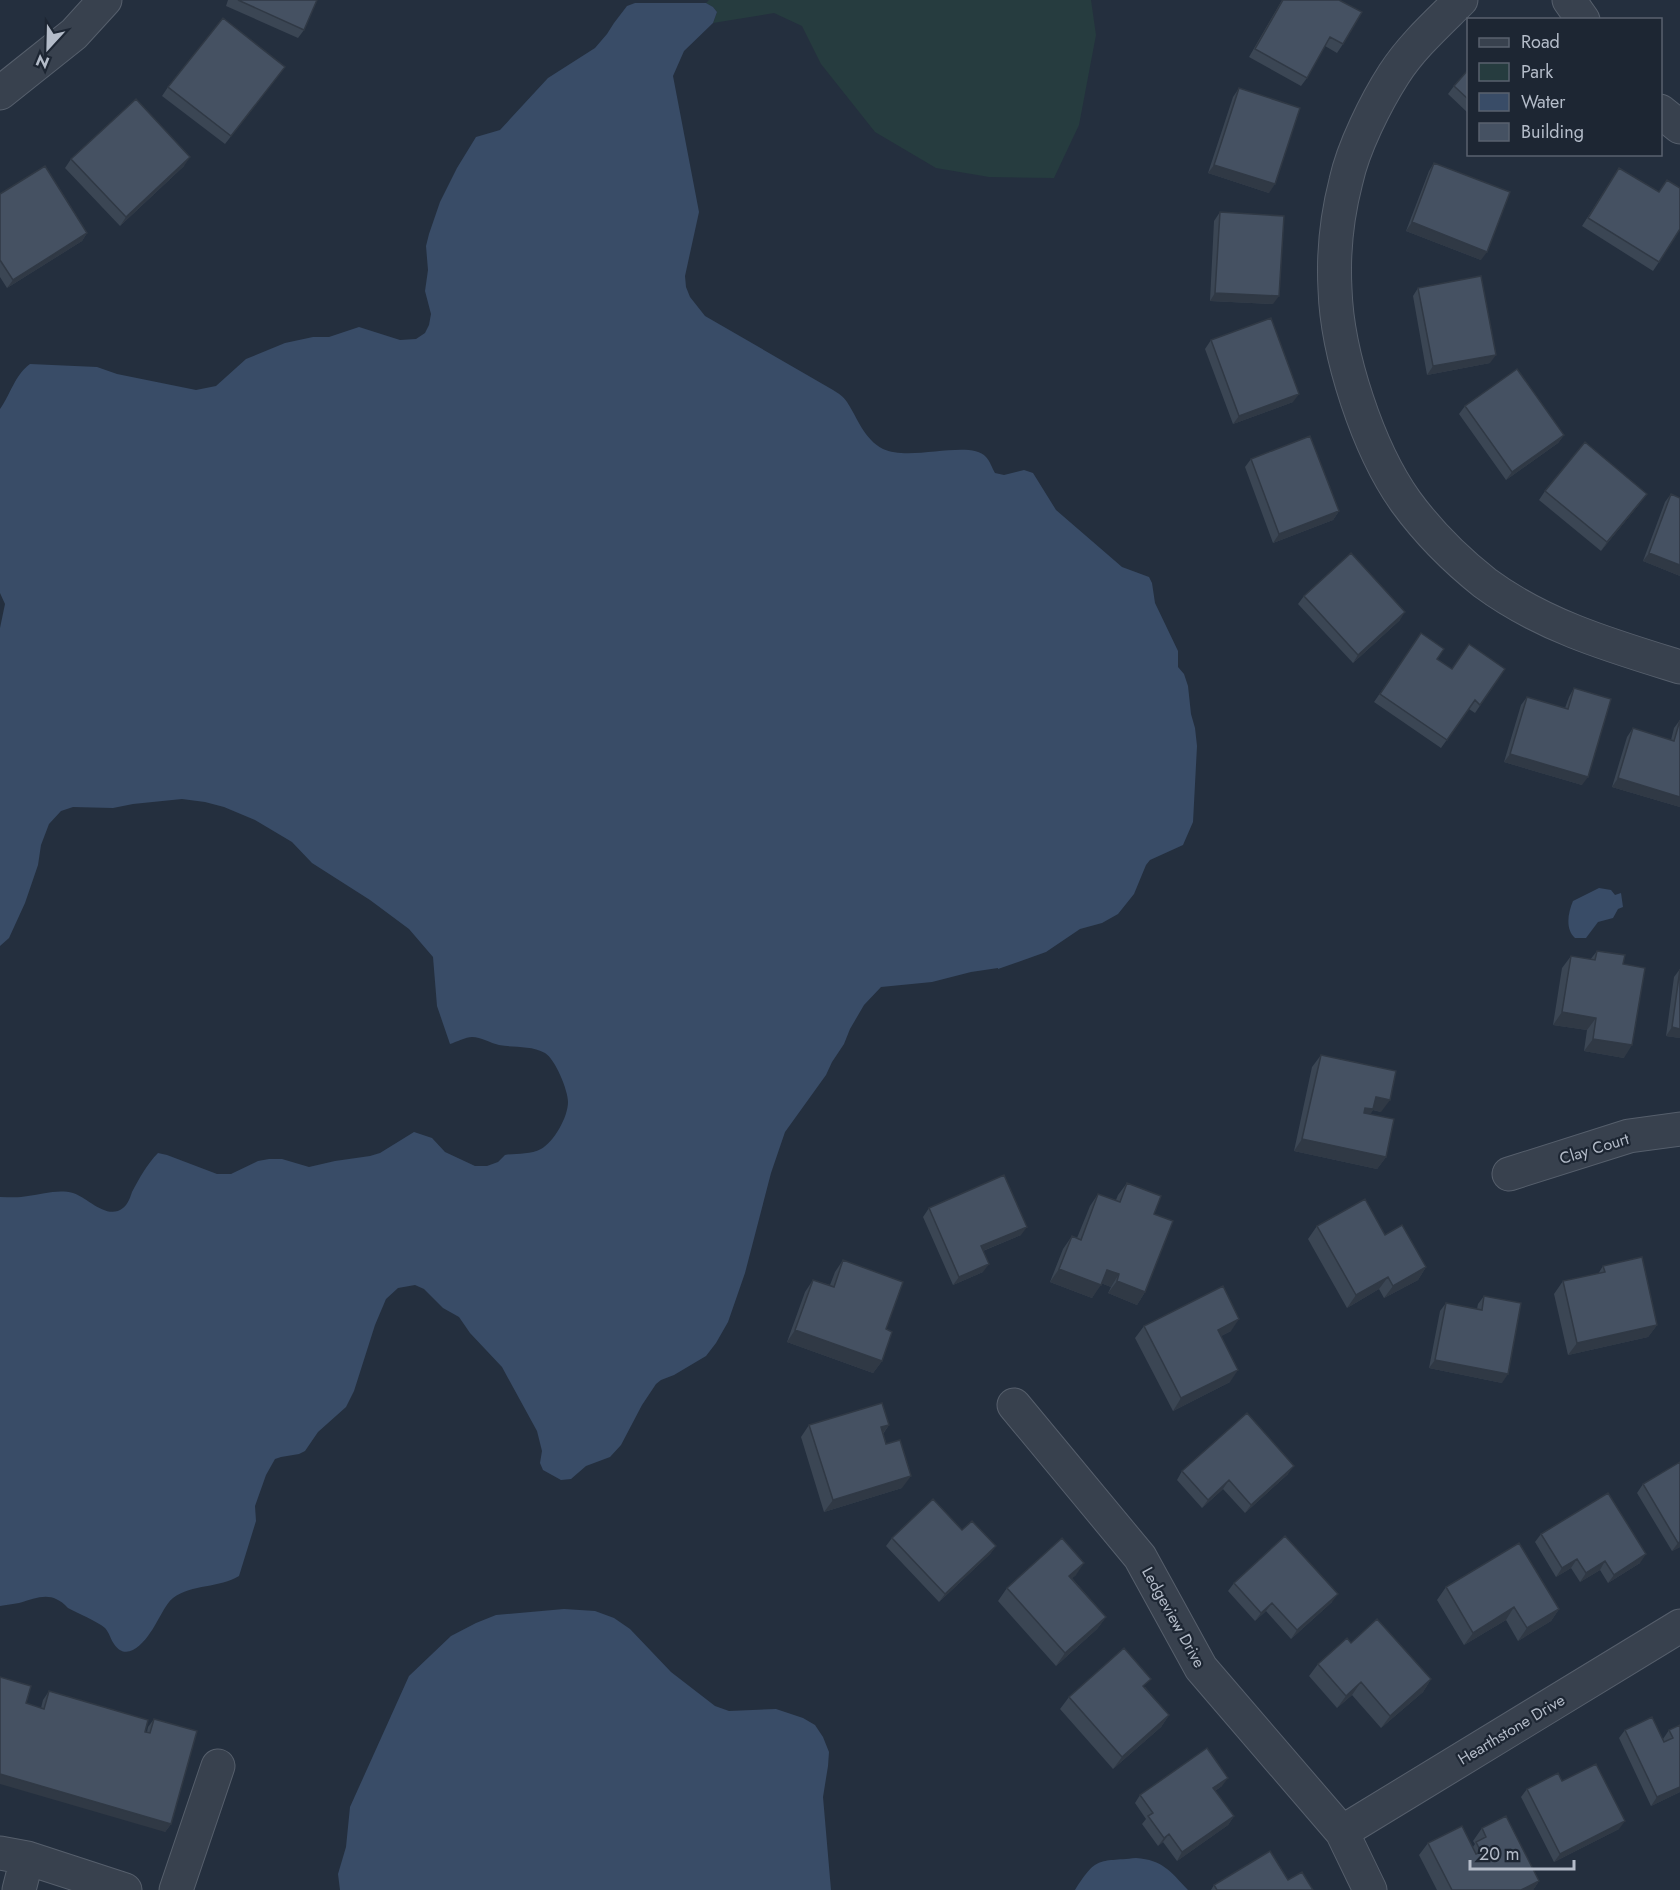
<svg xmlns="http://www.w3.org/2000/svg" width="1680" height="1890" font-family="Jost,sans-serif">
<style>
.green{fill:#263c3f}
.water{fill:#394c67}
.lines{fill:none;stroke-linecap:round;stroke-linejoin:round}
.minor-casing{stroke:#565f6c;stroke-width:35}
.minor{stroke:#38414e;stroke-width:33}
.wall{fill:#3b4654}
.shaded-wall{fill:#303945}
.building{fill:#455162;stroke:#303945;stroke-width:1.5}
.labels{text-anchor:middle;stroke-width:4.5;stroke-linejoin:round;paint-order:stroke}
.street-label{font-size:16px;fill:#b4bcc9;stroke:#1d2633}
</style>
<rect width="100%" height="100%" fill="#242f3e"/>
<path class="green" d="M709,0H1091L1096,35L1079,125L1054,178L989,177L936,168L875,132L821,64L802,26L774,13L713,23L717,12L713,7L706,3Z"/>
<path class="water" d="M635,3H706L713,7L717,12L713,23L684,51L673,76L699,212L685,276L686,287L690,297L705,316L833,390C838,393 844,397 847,402C858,419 864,439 883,449C911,462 970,439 986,457C990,461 992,468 995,473L1004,475L1024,470L1033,473L1056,510L1122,567L1149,577L1152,583L1155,603L1178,651V667L1184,674L1188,686L1191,714L1195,728L1197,746L1193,822L1183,845L1150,860L1146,865L1134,894L1118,914L1102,923L1080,929L1046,952L998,969V968L971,972L932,982L881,987L864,1005L850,1029L844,1044L832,1062L826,1075L785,1132L771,1173L745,1273L728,1322L716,1343L706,1356L674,1375L661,1380L656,1384L642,1405L621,1445L610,1457L586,1466L571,1479L561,1480L543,1470L540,1463L542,1451L537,1431L502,1367L470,1333L459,1317L443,1308L424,1289L415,1285L398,1288L386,1299L375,1325L354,1391L346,1407L318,1432L305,1451L299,1454L281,1457L275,1459L266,1475L255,1506L256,1521L239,1576C220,1588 192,1584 173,1598C165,1604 157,1624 150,1633C142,1645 126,1662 114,1644C111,1640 109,1632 105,1628C97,1621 77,1613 68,1608C51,1590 38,1598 19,1603C13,1604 6,1605 0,1606V1197C9,1197 19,1198 28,1196C43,1194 58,1189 73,1193C87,1197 107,1221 123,1208C128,1204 130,1198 132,1192C139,1179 147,1164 158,1153L167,1155L217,1174H231L258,1161L269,1159H282L309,1167L335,1161L370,1156L380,1153L414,1132L432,1138L445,1152L475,1166H487L498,1162L505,1155C517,1153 530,1155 541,1149C554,1142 568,1117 568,1102C568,1090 555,1059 545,1053C531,1045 514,1048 499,1045C490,1043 481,1037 472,1037C466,1037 456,1042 450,1044L437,1006L433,957L409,929L370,900L312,863L292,842L255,820L224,807L205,802L182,799L133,804L113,808L73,807L61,811L49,824L41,845L38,865L25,903L9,938L0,946V628L5,604L0,593V409C11,394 14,376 30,364L97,367L117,374L196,390L216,386L246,359L285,343L313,337H329L359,327L400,340L416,339L425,333L429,325L431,314L425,291L428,270L426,246L429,234L440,202L457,168L476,137L500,130L548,78L595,48L607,34L614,23L627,6Z
M1599,888L1611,890L1615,895L1621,893L1623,907L1618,909L1613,918L1598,922L1586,938H1575C1565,929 1568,913 1573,901Z
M564,1609L595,1611L614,1618L630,1629L671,1672L715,1706L729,1711L776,1709L803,1718L815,1725L823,1737L829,1752L828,1766L823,1797L831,1890H340L338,1874L346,1847L350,1807L409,1676L451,1636L476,1623L496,1615Z
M1136,1858C1163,1860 1170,1871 1188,1890H1075C1097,1856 1097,1862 1136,1858Z"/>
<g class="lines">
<g class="minor-casing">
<path id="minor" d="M1461,0C1438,23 1412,46 1394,74C1376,102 1353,148 1346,181C1337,216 1333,253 1335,289C1337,354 1368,449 1406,502C1428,532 1456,560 1485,583C1543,626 1612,646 1680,667
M1569,0L1583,20
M0,93L74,34L105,0
M1660,111L1680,127
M1509,1174L1629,1136L1680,1129
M1014,1405L1140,1557L1201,1668L1342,1832L1370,1890
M1342,1832L1680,1626
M0,1853L27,1858L125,1890
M19,1890L27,1858
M176,1890L218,1766"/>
</g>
<use href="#minor" class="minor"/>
</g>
<path class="wall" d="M228,0H317L304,30L298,38L226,6Z
M1282,0H1339L1343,44L1337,53L1325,46L1307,78L1301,86L1249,57Z
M1468,70V113L1448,94L1454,86Z
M279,75L225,144L162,96L168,87Z
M1239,88L1269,193L1208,173L1233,97Z
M71,159L184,166L120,226L65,168Z
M1434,163L1481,260L1406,231L1429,171Z
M1619,168L1659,192L1667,180L1659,262L1653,271L1582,226Z
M0,194L87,233L82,241L7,288L0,277Z
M1220,212L1273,304L1210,301L1214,221Z
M1418,288L1490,363L1427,375L1413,296Z
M1211,340L1293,402L1233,424L1205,349Z
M1465,406L1564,435L1558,443L1506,480L1459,414Z
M1251,459L1339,511L1333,520L1273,543L1245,467Z
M1545,491L1641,502L1601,551L1539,500Z
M1671,494L1680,498V576L1643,561L1665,502Z
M1304,596L1400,620L1353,663L1298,604Z
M1421,633L1437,659L1452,669H1505L1475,713L1469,709L1441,748L1374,702Z
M1574,688L1582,785L1504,762L1521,705L1527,697L1565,708L1569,697Z
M1680,720V807L1612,787L1627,737L1633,728L1671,740L1674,728Z
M1597,951L1623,964L1624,1058L1584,1051L1587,1030L1553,1025L1562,968L1571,956L1590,960Z
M1680,969V1038L1666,1036L1674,977Z
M1321,1055L1381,1112L1373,1110L1370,1114L1386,1157L1377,1169L1294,1151L1312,1067Z
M1127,1183L1154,1214L1145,1292L1137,1305L1108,1293L1111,1287L1101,1283L1092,1298L1050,1282L1063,1249L1072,1236L1077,1238L1090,1206L1098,1194L1116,1200L1118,1195Z
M929,1208L1021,1235L983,1251V1272L953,1285L923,1217Z
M1317,1226L1385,1235L1426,1267L1418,1280L1384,1298L1379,1289L1347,1308L1308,1239Z
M843,1260L886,1329L882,1361L873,1373L787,1342L805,1292L813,1280L830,1285L835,1272Z
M1603,1266L1657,1325L1648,1337L1568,1355L1554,1294L1563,1281L1598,1274Z
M1484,1296L1502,1383L1429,1368L1440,1311L1446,1303L1477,1309L1478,1304Z
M1144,1326L1231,1331L1221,1336L1230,1382L1173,1411L1135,1338Z
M809,1425H889L883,1434L902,1488L824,1512L801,1437Z
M1680,1462V1547L1672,1551L1637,1493L1643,1484Z
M1182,1471L1288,1474L1245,1513L1223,1489L1202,1508L1177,1480Z
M1541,1534L1640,1563L1608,1583L1600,1570L1580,1582L1571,1568L1556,1577L1535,1542Z
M892,1538L996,1546L990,1554L939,1602L886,1546Z
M1076,1575L1072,1578L1106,1617L1097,1629L1056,1666L998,1601L1007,1588Z
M1234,1583L1332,1602L1291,1639L1266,1611L1255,1621L1228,1591Z
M1446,1587L1559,1609L1551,1621L1518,1641L1506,1620L1464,1645L1437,1600Z
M1351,1643L1431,1679L1423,1692L1381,1728L1352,1695L1337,1708L1309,1676L1318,1664Z
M1145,1687L1169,1715L1161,1727L1113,1769L1060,1709L1069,1697Z
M49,1691L147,1732L148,1727L154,1719L171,1824L165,1832L26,1703L41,1708L43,1700Z
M1680,1725V1792L1651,1806L1619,1738L1625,1730L1663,1739L1669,1730Z
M1562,1781L1619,1829L1554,1862L1521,1797L1527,1789Z
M1222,1786L1215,1791L1234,1816L1228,1825L1177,1861L1163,1842L1158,1846L1142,1824L1146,1819L1135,1803L1140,1795Z
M1482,1828L1539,1881L1533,1890H1437L1419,1855L1428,1843L1473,1847L1475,1844L1473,1841Z
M1288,1880L1313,1890H1211L1214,1885Z"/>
<path class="shaded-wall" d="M190,157L184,166L120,226L126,217Z
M1214,165L1275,184L1269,193L1208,173Z
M1412,222L1487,252L1481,260L1406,231Z
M87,233L82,241L7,288L13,280Z
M1215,293L1279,296L1273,304L1210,301Z
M1496,355L1490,363L1427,375L1433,366Z
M1299,394L1293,402L1233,424L1239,416Z
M1564,435L1558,443L1506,480L1512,472Z
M1647,494L1641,502L1601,551L1607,542Z
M1339,511L1333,520L1273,543L1279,534Z
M1649,553L1680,565V576L1643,561Z
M1405,612L1400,620L1353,663L1358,655Z
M1510,754L1588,777L1582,785L1504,762Z
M1618,778L1680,797V807L1612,787Z
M1562,1012L1596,1018L1587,1030L1553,1025Z
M1672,1027L1680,1029V1038L1666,1036Z
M1593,1039L1632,1045L1624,1058L1584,1051Z
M1376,1097L1390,1100L1381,1112L1373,1110L1365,1122L1357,1120L1365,1108Z
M1302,1139L1386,1157L1377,1169L1294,1151Z
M1027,1227L1021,1235L975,1254L981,1246Z
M989,1264L983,1272L953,1285L959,1277Z
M1426,1267L1418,1280L1384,1298L1393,1286Z
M1059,1269L1101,1285L1092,1298L1050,1282Z
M1107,1270L1119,1274L1111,1287L1098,1282Z
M1388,1277L1379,1289L1347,1308L1356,1295Z
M1117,1281L1145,1292L1137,1305L1108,1293Z
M1239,1319L1231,1331L1209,1342L1218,1330Z
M1657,1325L1648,1337L1568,1355L1577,1343Z
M795,1330L882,1361L873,1373L787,1342Z
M1435,1360L1508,1374L1502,1383L1429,1368Z
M1238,1370L1230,1382L1173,1411L1181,1398Z
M889,1425L880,1437L881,1427Z
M1294,1466L1288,1474L1245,1513L1251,1505Z
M911,1476L902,1488L824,1512L833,1500Z
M1229,1480L1223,1489L1202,1508L1208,1500Z
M1680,1542V1547L1672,1551L1678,1543Z
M996,1546L990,1554L939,1602L945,1594Z
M1646,1554L1640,1563L1608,1583L1614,1575Z
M1577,1559L1571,1568L1556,1577L1562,1568Z
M1605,1561L1600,1570L1580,1582L1586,1573Z
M1084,1563L1076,1575L1061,1588L1069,1576Z
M1338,1594L1332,1602L1291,1639L1297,1630Z
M1272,1603L1266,1611L1255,1621L1261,1613Z
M1514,1607L1506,1620L1464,1645L1473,1633Z
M1559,1609L1551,1621L1518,1641L1527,1628Z
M1106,1617L1097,1629L1056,1666L1065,1653Z
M1431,1679L1423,1692L1381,1728L1390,1716Z
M1361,1682L1352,1695L1337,1708L1346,1696Z
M1169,1715L1161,1727L1113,1769L1122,1757Z
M0,1774L171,1824L165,1832L0,1784Z
M1228,1778L1222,1786L1207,1796L1213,1788Z
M1680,1787V1792L1651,1806L1657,1797Z
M1234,1816L1228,1825L1177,1861L1182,1852Z
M1625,1821L1619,1829L1554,1862L1560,1854Z
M1169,1834L1163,1842L1158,1846L1164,1838Z
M1539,1881L1533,1890H1521Z"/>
<path class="building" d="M238,0H317L304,30Z
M1283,0H1339L1362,12L1343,44L1330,37L1307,78L1255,49Z
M223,18L285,67L231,136L168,87Z
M1468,70V99L1454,86Z
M1239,88L1300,108L1275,184L1214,165Z
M136,99L190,157L126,217L71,159Z
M1434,163L1510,192L1487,252L1412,222Z
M45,166L87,233L13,280L0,260V194Z
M1619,168L1659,192L1667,180L1680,188V229L1659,262L1588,218Z
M1220,212L1284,216L1279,296L1215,293Z
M1481,276L1496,355L1433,366L1418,288Z
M1271,318L1299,394L1239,416L1211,340Z
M1517,369L1564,435L1512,472L1465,406Z
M1310,436L1339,511L1279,534L1251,459Z
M1585,442L1647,494L1607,542L1545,491Z
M1671,494L1680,498V565L1649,553Z
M1351,553L1405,612L1358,655L1304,596Z
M1421,633L1444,649L1437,659L1452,669L1469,644L1505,669L1480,705L1475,700L1447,740L1380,694Z
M1574,688L1611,699L1588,777L1510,754L1527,697L1568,709Z
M1680,720V797L1618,778L1633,728L1674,741Z
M1597,951L1625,955L1623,964L1645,968L1632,1045L1593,1039L1596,1018L1562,1012L1571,956L1595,960Z
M1680,969V1029L1672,1027Z
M1321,1055L1396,1071L1390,1100L1376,1097L1373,1109L1365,1108L1364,1113L1394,1119L1386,1157L1302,1139Z
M1004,1175L1027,1227L981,1246L989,1264L959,1277L929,1208Z
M1127,1183L1161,1196L1154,1214L1173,1221L1145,1292L1117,1281L1119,1274L1107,1270L1101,1285L1059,1269L1072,1236L1081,1240L1098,1194L1120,1202Z
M1365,1199L1385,1235L1402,1225L1426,1267L1393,1286L1388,1277L1356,1295L1317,1226Z
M1642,1257L1657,1325L1577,1343L1563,1281L1605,1272L1603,1266Z
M843,1260L903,1282L886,1329L892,1332L882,1361L795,1330L813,1280L834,1287Z
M1223,1286L1239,1319L1218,1330L1238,1370L1181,1398L1144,1326Z
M1484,1296L1521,1303L1508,1374L1435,1360L1446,1303L1482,1310Z
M882,1403L889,1425L881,1427L886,1444L900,1440L911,1476L833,1500L809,1425Z
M1247,1413L1294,1466L1251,1505L1229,1480L1208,1500L1182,1471Z
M1680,1462V1542L1678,1543L1643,1484Z
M1608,1493L1646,1554L1614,1575L1605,1561L1586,1573L1577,1559L1562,1568L1541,1534Z
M933,1499L962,1530L972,1521L996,1546L945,1594L892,1538Z
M1285,1536L1338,1594L1297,1630L1272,1603L1261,1613L1234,1583Z
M1062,1538L1084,1563L1069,1576L1106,1617L1065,1653L1007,1588Z
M1519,1543L1559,1609L1527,1628L1514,1607L1473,1633L1446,1587Z
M1377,1619L1431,1679L1390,1716L1361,1682L1346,1696L1318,1664L1347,1638L1351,1643Z
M1124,1648L1151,1679L1143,1686L1169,1715L1122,1757L1069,1697Z
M0,1677L31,1686L26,1703L44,1709L49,1691L148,1720L145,1732L150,1733L154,1719L197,1731L171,1824L0,1774Z
M1652,1717L1664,1742L1673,1738L1669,1730L1680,1725V1787L1657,1797L1625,1730Z
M1207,1748L1228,1778L1213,1788L1234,1816L1182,1852L1169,1834L1164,1838L1148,1816L1153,1813L1140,1795Z
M1596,1764L1625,1821L1560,1854L1527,1789L1558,1773L1562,1781Z
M1506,1816L1539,1881L1521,1890H1452L1428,1843L1462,1826L1476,1854L1481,1852L1476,1842L1486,1837L1482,1828Z
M1270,1851L1288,1880L1302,1872L1313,1890H1217L1214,1885Z"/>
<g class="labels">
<g class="street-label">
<text transform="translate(1594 1148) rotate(-17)" y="6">Clay Court</text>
<text transform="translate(1174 1617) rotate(61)" y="6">Ledgeview Drive</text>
<text transform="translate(1511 1729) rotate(-31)" y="6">Hearthstone Drive</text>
</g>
</g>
<rect x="1467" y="18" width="195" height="138" fill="#1d2633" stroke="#59626f" stroke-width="1.5"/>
<rect x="1479" y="38" width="30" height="9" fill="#38414e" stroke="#59626f" stroke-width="1.5"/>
<text x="1521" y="48" font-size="18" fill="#b4bcc9">Road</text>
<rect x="1479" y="63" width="30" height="18" fill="#263c3f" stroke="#59626f" stroke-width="1.5"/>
<text x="1521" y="78" font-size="18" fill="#b4bcc9">Park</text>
<rect x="1479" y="93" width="30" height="18" fill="#394c67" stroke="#59626f" stroke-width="1.5"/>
<text x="1521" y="108" font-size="18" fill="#b4bcc9">Water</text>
<rect x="1479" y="123" width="30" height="18" fill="#455162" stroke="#59626f" stroke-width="1.5"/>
<text x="1521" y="138" font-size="18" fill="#b4bcc9">Building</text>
<g transform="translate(48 48) rotate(202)" stroke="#1d2633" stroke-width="4.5" paint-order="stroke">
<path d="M0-4.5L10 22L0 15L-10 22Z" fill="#b4bcc9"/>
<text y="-9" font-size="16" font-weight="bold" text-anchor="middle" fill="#b4bcc9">N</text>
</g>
<path d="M1470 1860v9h104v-9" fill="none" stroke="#b4bcc9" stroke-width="3"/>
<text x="1479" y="1860" font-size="18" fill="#b4bcc9" stroke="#1d2633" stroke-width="4.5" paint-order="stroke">20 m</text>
</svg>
